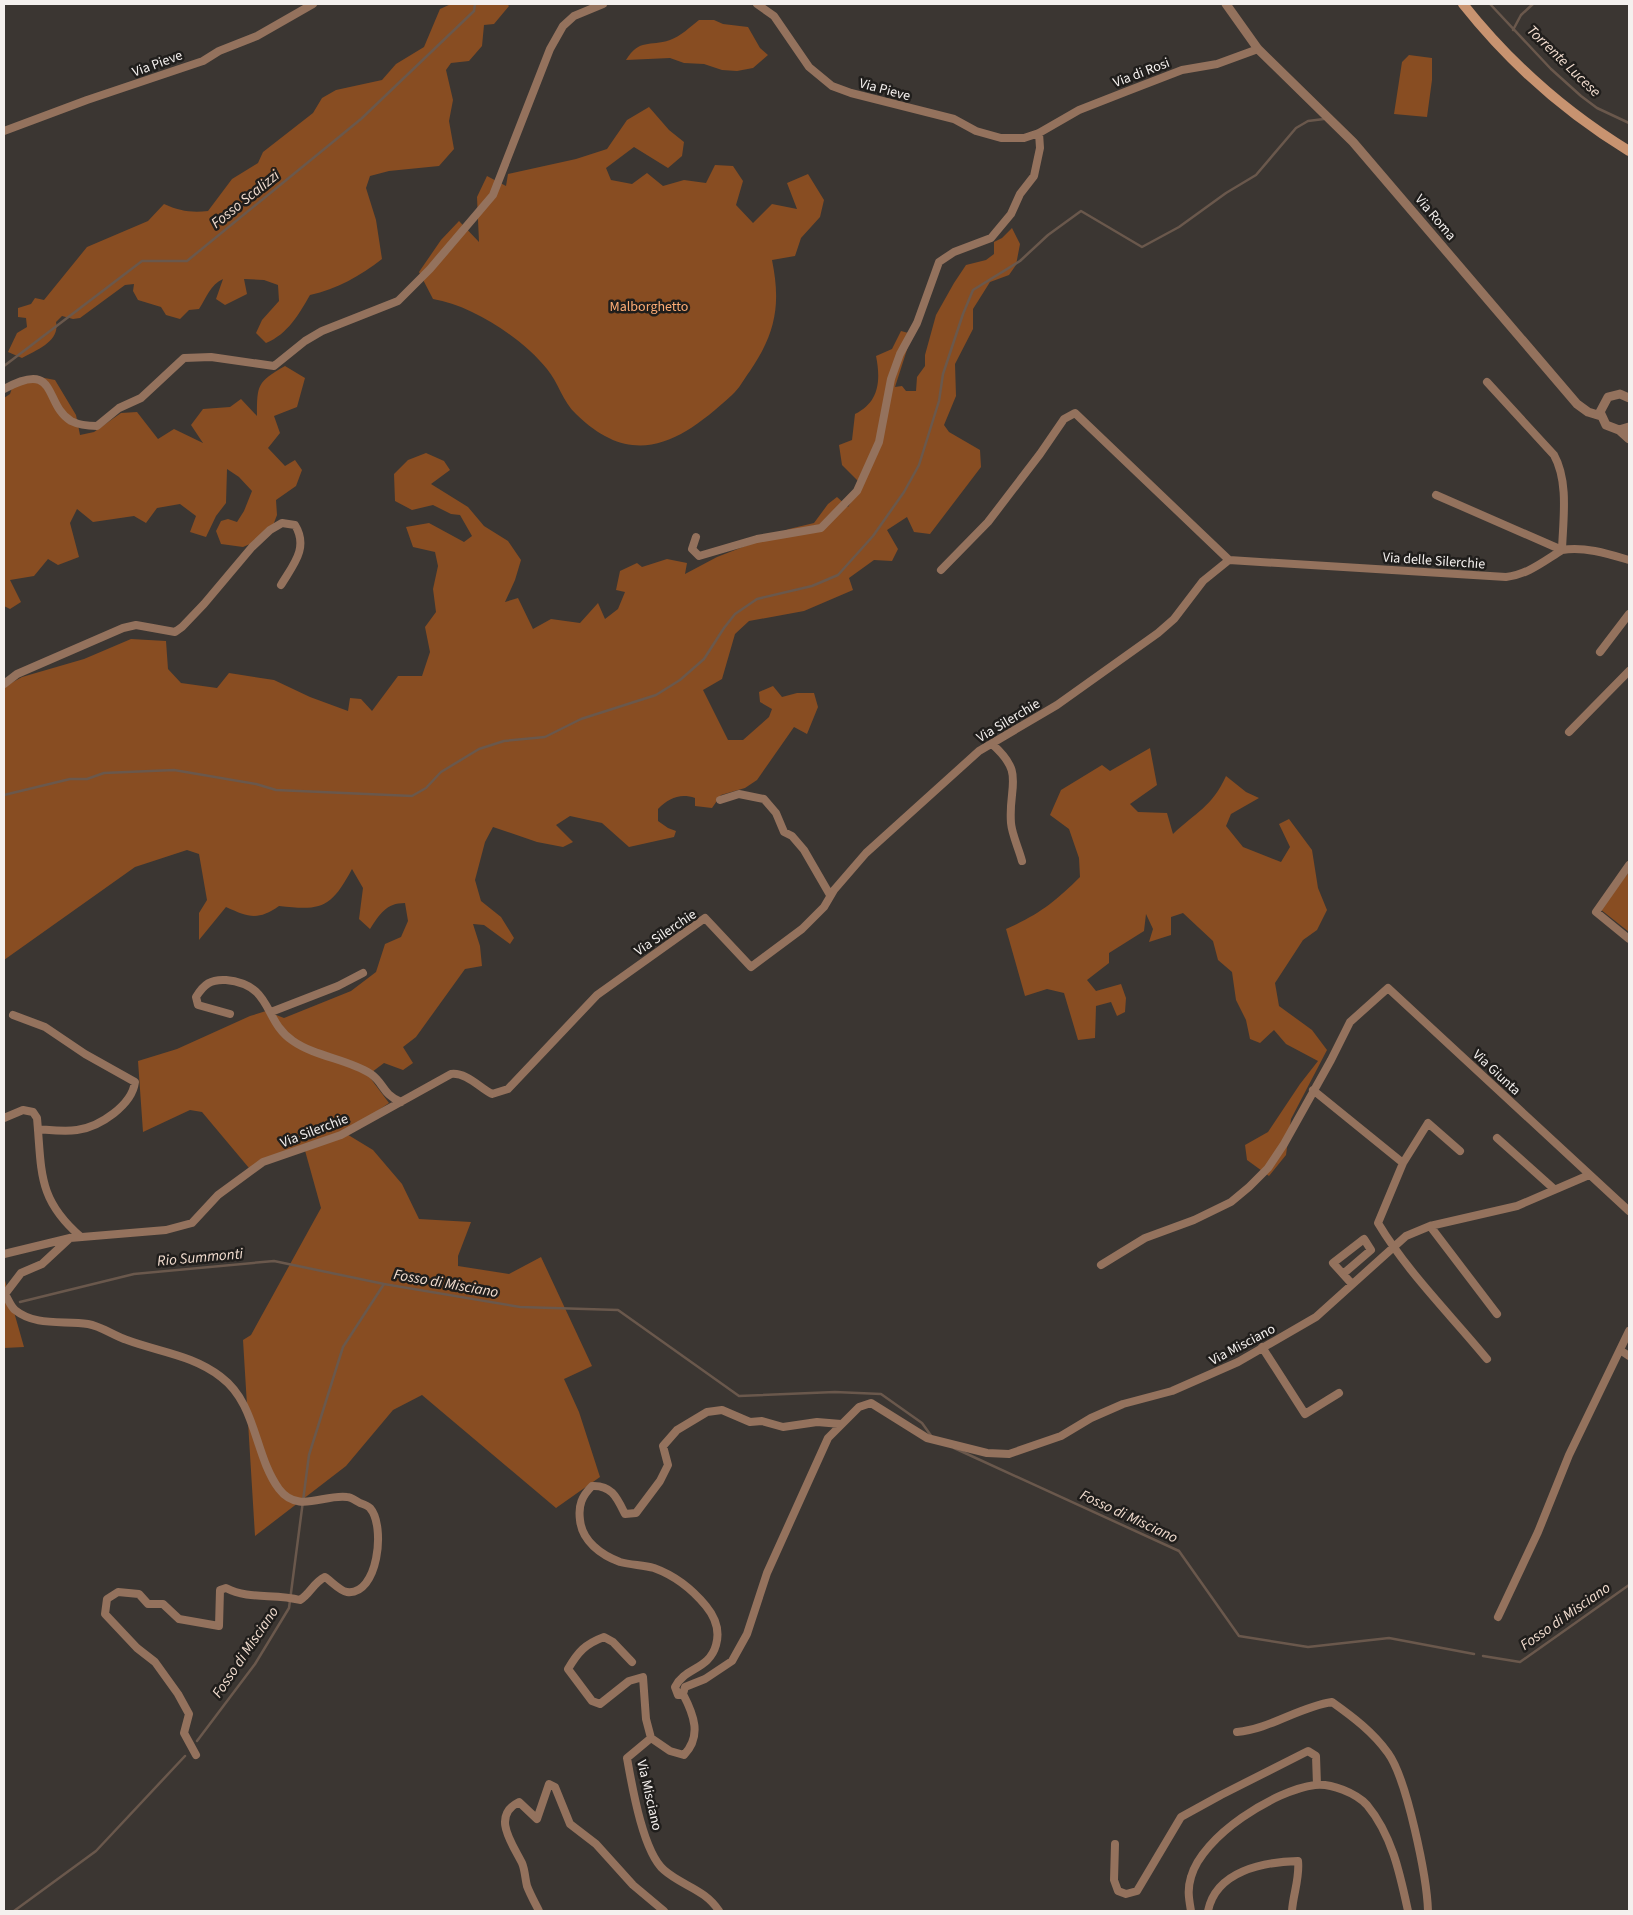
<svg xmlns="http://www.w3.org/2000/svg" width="1633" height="1915" font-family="'Source Sans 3',sans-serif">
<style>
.green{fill:#884d22}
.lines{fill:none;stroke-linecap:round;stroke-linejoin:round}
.stream{stroke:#6a584c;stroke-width:2.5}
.minor{stroke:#94725d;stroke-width:8}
.tertiary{stroke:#94725d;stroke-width:9}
.secondary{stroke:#c89370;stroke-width:10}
.labels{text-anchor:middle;stroke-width:5;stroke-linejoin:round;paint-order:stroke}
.street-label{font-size:14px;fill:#f4f0ee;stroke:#201e1c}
.park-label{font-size:14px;fill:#fdac75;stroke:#201e1c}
.water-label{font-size:15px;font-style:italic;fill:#f3ded0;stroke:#201e1c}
</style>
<rect width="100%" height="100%" fill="#3b3632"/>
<path class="green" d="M451,4H507L509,6L494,24L484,25L482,46L469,61L451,63L446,70L453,100L449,121L454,149L439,166L389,171L370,176L366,188L376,220L382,259C360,276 337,289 310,295C299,314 288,334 266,343L256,333L262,320L279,301L278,285L264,280L244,279L247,294L225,305L216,299L223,279C210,285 207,297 199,309L189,310L180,319L166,315L161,307L138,300L133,291L134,284L125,285L80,318L73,319L62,316L56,322C60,341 38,349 22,358L8,352L17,333L27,327L26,318L18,317V308L31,304L35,298L44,300L87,247L148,221L164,204C179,211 192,213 208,211L232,179L258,163L263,152L313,113L322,98L336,90L382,80L396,64L424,47L440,9Z
M699,20H714L723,24L748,27L760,48L768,55L753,68L737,71L722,70L704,64L684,63L670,58L626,60C640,38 649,47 670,40C681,36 690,27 699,20Z
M1409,55L1432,58V80L1427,117L1394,114L1402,62Z
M649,107L669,130L684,142L682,156L668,168L634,147L606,168L611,180L632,184L647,173L663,186L684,180L706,183L715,165L733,166L743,181L736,205L753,223L772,204L797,209L787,183L808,174L824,200L820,217L801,238L795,256L772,260C781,304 776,333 750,371C744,379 739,389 732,395C681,442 634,471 576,414C563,402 558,382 547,369C523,339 472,305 433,299L419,272L441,240L459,221L479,242L477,197L487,176L506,186L508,174L576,159L607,149L627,120Z
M1012,228L1020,244L1016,265L1009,275L990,282L973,309V329L955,364L956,396L944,425L949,432L980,450L981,467L930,534L914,532L907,517L887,530L898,549L892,561L874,560L849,578L853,590L804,611L749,621L735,634L722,679L703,690L728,740H743L769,717L772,709L760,702L759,692L773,686L782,697L797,693H814L818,707L807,734L794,727L757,780L745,788L721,795L712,808L695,806V798C680,793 669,798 658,809V821L668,828L676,831L674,837L629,847L602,823L570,816L556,825L573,842L563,847L537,842L493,827L485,842L475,880L481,901L501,917L514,938L510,944L484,925L473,924L480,946L482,966L465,969L416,1037L403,1047L413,1063L403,1070L384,1063L368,1075L389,1103L345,1133L373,1150L402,1184L419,1219L471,1222L458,1256V1266L509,1274L541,1257L592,1366L564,1379L579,1412L600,1477L556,1508L422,1395L393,1410L346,1466L255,1536L243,1340L251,1335L321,1208L304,1147L249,1168L202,1112L190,1110L143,1132L138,1061L177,1049L250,1016L266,1011L284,1018L351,991L376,972L385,944L401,937L408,921L405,903C386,903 380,914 370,929L359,919L363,888L352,869C331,908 322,911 279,906C258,921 248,917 226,907L199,940V913L207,900L199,854L187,850L135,867L4,960V687L22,677L84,659L131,639L166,641L168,669L181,683L217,688L229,673L274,680L310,697L348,711L350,698L361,699L372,711L398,676H422L430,652L425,627L436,612L433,589L438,566L435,552L413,547L406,527L429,523L464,542L472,536L460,515L451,514L433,505L412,510L395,501L394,474L408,460L426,453L444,461L450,470L431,484L468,507L484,526L508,541L521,560L515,580L505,602L518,598L533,629L551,619L580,623L598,603L605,619L618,609L625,592L616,590L620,571L637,563L642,567L667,559L687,563L685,574L717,557L789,529L814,523L828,504L837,497L848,507L862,485L842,465L839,445L852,440L855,414C879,402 881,381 876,356L892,349L901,331L912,334L895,387L902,386L906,391H916L917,377L925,366V355L936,315L954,283L966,265L986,260L994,254V242L1002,238Z
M285,366L305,378L297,407L274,416L280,433L268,448L285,466L295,460L302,470L296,486L276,500L277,515L269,536L243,547L221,544L216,531L221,521L228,519L237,522L244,511L252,491L239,477L227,469L226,503L216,516L206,537L190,532L196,516L180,504L157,508L146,523L134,516L93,522L77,509L70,523L79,557L58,565L48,559L34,576L10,580L21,602L10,609L4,606V398L10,394L14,382L34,376L55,380L76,415L80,435L94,432L121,413L137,412L158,439L174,429L203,443L191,425L203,409L230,407L241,399L257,416C257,385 257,382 285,366Z
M1150,748L1157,785L1130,804L1138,812L1167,813L1173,834C1196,812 1212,807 1226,776L1246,792L1259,798L1231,814L1226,826L1243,847L1281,862L1290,847L1279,824L1289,819L1312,850L1318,888L1327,910L1317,930L1303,940L1275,983L1279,1006L1312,1030L1327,1050L1291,1119L1286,1155L1269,1176L1247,1160L1245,1145L1268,1132L1300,1084L1318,1061L1286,1044L1274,1030L1260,1043L1250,1039L1246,1020L1236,1000L1232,972L1218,960L1213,941L1183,913L1171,917V935L1149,942L1153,929L1146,914L1144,931L1109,953V963L1087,980L1096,991L1121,984L1126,998L1125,1012L1117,1016L1111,1002L1096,1006L1095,1038L1078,1040L1064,993L1047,989L1025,996L1006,929C1038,915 1055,902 1080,877L1079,858L1069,829L1050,815L1061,790L1102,765L1110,771Z
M1629,872V932L1600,909Z
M4,1277L24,1347L4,1348Z"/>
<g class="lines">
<path class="stream" d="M1490,4L1551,69L1581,96L1597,108L1629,123
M1513,30L1521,15L1533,4
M4,366L142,261H187L361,119L474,11L475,4
M4,795L70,779H87L104,773L174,770L256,784L276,790L412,796L426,788L441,772L479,749L504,741L545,737L581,719L656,695L680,680L704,659L724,628L735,614L757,599L812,586L838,575L873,536L904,492L919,465L939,401L943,374L963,314L973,290L1020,261L1048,235L1081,211L1142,247L1179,227L1226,193L1256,175L1296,128L1308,121L1324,119
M20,1302L134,1274L274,1261L384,1284
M954,1448L1179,1551L1239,1636L1308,1647L1389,1638L1474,1654
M1483,1656L1520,1662L1629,1585
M197,1741L255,1664L289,1608L309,1455L343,1347L384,1284L520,1307L618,1310L739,1396L835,1392L881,1394L922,1423L932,1437
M14,1911L96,1851L185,1756"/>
<path class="minor" d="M757,4L774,16L809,67L832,86L851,93L954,119L976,131L1001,138H1024L1039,133L1079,110L1125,92L1182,70L1217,64L1258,49
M4,131L87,100L203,61L219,51L257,36L313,4
M4,389C59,359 43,404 71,421C79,425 88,426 97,426L119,408L141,398L184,358L211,357L274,366L305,341L322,331L398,301L430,269L493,195L550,49L563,26L574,16L603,4
M1436,495L1562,550C1563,520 1569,482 1554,455L1487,382
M696,537L692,549L699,556L757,539L821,528L857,491L879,442L891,379L900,354L917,323L939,262L954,252L991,238L1011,214L1020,194L1034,176L1040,148L1039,133
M1229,560L1506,577C1527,575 1544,561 1562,550C1584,546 1609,554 1629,560
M941,570L988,522L1040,454L1064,419L1075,413L1229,560
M1600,652L1629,614
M4,684L17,674L123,628L136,625L175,632L182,627L204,604L252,547L270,530L282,523L295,525C309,548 293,565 281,585
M1569,732L1629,671
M992,744C1026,774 1008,785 1011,823C1012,835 1019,849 1022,861
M720,800L739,794L764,799L776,813L784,832L792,836L804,850L830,895
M1629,865L1596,912L1629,939
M271,1012L338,986L363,973
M230,1014L198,1005L196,997C204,984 211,979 226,980C274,985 262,1020 293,1041C316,1057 348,1059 371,1074C384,1083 382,1094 401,1102
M13,1015L45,1027L85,1054L135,1082C132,1105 100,1127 77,1130C64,1132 51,1130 38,1129
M1313,1090L1403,1163
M4,1118L23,1110L33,1112L37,1118C42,1172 37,1199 81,1237
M1497,1138L1554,1189
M1460,1151L1428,1123L1403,1163L1378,1223C1408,1273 1450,1314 1487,1359
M1430,1226L1497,1314
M70,1238L42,1264L21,1273L5,1294C8,1299 11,1307 15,1310C36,1327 64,1320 88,1324C101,1326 114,1336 127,1340C159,1352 193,1355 221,1377C257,1404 254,1455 279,1489C298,1514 323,1494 347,1497C351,1497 356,1501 360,1503C363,1504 368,1506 370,1508C386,1526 378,1596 347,1592C340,1591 331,1581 325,1577C314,1582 310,1594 300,1600C275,1593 249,1600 226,1588L220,1590L219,1626L179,1619L163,1604H148L139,1594L118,1592L107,1599L105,1614L137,1648L155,1662L178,1694L189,1714L184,1733L196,1755
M4,1254L70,1238L166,1230L192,1223L218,1195L263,1162L341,1135L451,1074C466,1072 479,1087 492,1094L508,1089L597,995L705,918L751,967L802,929L824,907L834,890L866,853L979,751L1057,705L1158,633L1174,619L1203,581L1229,560
M1101,1265L1145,1238L1194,1220L1231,1202L1249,1187L1268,1168L1284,1144L1331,1060L1350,1022L1388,988L1629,1211
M1343,1274L1371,1250L1364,1239L1333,1263L1352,1284
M1262,1347L1305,1414L1339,1393
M1620,1350L1629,1356
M1498,1617L1538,1532L1569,1455L1629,1331
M632,1662L613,1642L604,1637C585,1644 578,1652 568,1669L592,1701L600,1704L629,1681L643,1677L646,1719L651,1738
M683,1694L678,1695L675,1687C685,1667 709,1670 716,1645C720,1631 715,1617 706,1606C692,1589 676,1576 654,1568C643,1565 631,1565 620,1562C601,1555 582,1541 580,1520C578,1505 582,1496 592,1486C612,1485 617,1498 625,1514L636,1513L660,1481L668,1465L663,1446L677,1430L707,1412L722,1410L750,1422L762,1421L783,1427L817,1422L841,1424
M1237,1732C1270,1729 1299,1707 1332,1702C1353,1717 1373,1732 1388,1753C1407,1779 1427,1878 1428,1911
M1115,1844L1114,1880L1118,1891L1126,1894L1137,1891L1181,1817L1221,1795L1308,1751L1316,1756L1317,1785
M539,1911C535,1903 530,1894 527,1886C525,1878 525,1870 522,1863C512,1843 491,1816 519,1802L537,1819L549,1784L555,1787L570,1824L596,1844L633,1885L664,1911
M719,1911C705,1889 682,1886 664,1870C643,1852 632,1786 627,1758L651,1738L670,1751L684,1755C702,1736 694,1715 683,1694L685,1687L705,1679L732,1661L747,1634L767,1573L828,1438L859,1407L871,1403L927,1438L987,1453L1009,1454L1061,1436L1091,1418L1123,1404L1172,1391L1238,1362L1316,1317L1406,1236L1430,1226L1517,1206L1589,1175
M1191,1911C1189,1899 1187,1890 1191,1877C1202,1836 1275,1790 1315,1785C1331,1783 1356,1793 1367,1805C1392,1835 1400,1874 1408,1911
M1208,1911C1216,1871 1263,1862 1298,1861C1300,1878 1293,1894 1292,1911"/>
<path class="tertiary" d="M1226,4L1258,49L1353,142L1577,404L1588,412L1601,416
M1629,398L1620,394L1608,397L1600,412L1606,425L1619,430L1629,439
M1619,430L1629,427"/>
<path class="secondary" d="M1463,4C1509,62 1565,112 1629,151"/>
</g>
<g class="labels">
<g class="street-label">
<text transform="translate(157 63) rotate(-20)" y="5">Via Pieve</text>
<text transform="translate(1141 72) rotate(-21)" y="5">Via di Rosi</text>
<text transform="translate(885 89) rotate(15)" y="5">Via Pieve</text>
<text transform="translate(1436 217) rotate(50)" y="5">Via Roma</text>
<text transform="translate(1434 560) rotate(4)" y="5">Via delle Silerchie</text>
<text transform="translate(1008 720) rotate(-31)" y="5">Via Silerchie</text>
<text transform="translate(665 932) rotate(-34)" y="5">Via Silerchie</text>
<text transform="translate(1497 1072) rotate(43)" y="5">Via Giunta</text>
<text transform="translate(314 1130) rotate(-21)" y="5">Via Silerchie</text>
<text transform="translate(1242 1344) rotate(-28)" y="5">Via Misciano</text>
<text transform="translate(650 1795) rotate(77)" y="5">Via Misciano</text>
</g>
<g class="park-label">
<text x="649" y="311">Malborghetto</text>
</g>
<g class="water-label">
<text transform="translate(1564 61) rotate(44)" y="5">Torrente Lucese</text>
<text transform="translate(245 199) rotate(-39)" y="5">Fosso Scalizzi</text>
<text transform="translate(200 1257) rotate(-5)" y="5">Rio Summonti</text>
<text transform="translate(446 1283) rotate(10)" y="5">Fosso di Misciano</text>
<text transform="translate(1129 1516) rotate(25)" y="5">Fosso di Misciano</text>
<text transform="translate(1565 1616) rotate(-35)" y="5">Fosso di Misciano</text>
<text transform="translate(245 1652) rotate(-56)" y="5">Fosso di Misciano</text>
</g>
</g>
<rect width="1633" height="1915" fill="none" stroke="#f4f0ee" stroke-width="10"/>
</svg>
